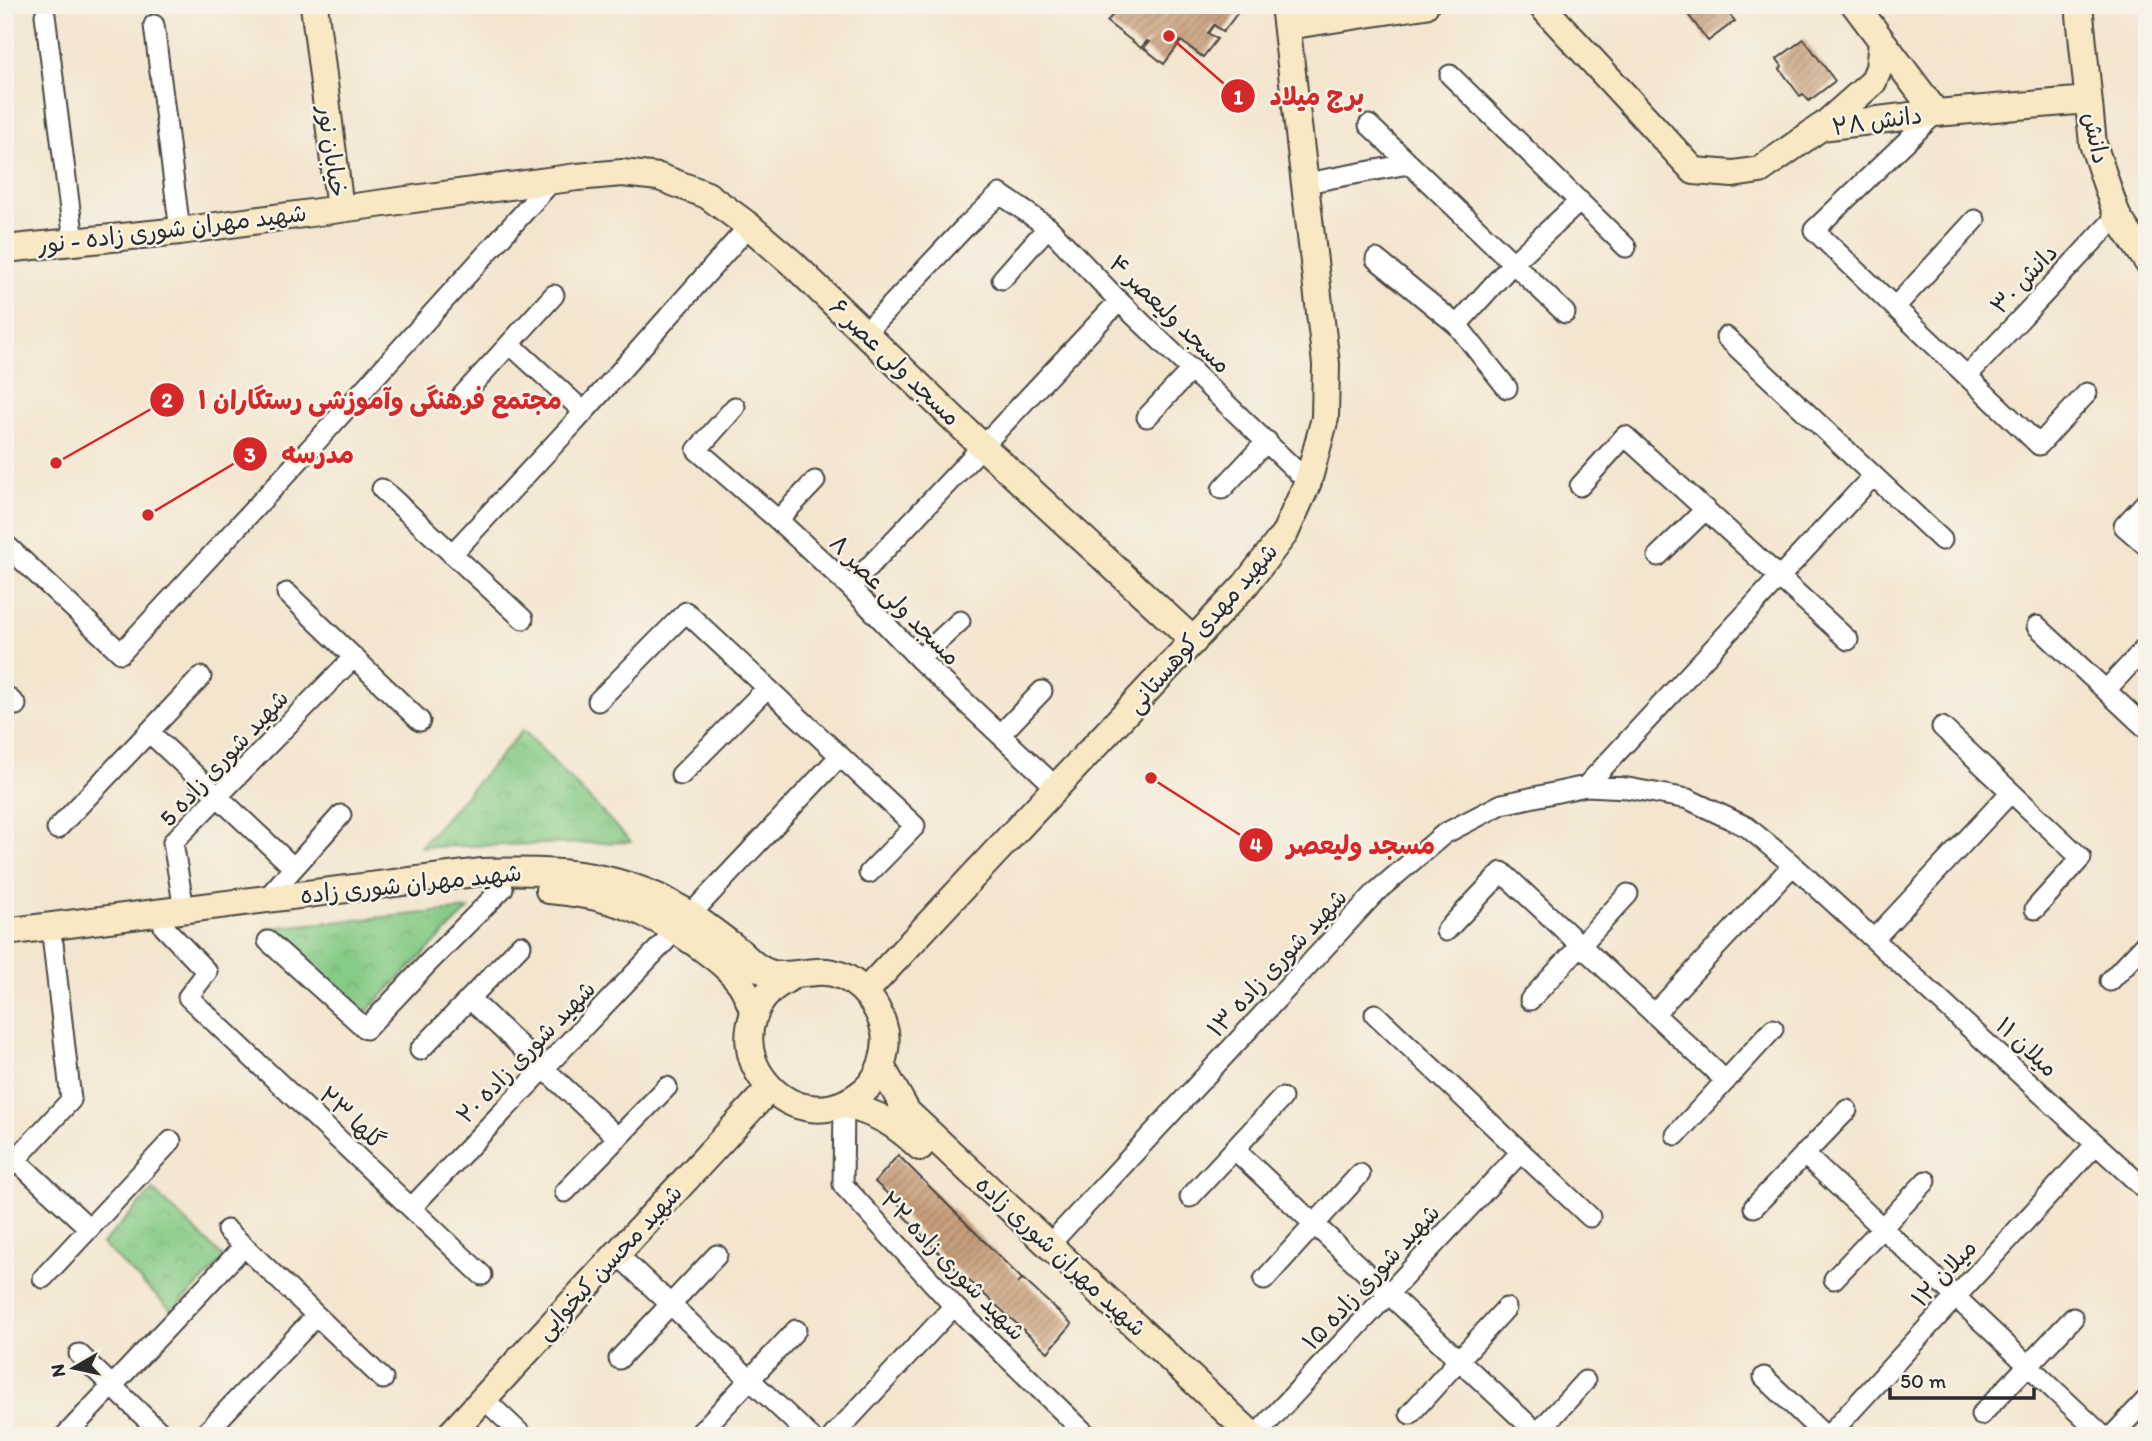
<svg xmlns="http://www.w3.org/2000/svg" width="2152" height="1441" font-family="Itim,'Playpen Sans Arabic',sans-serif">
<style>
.park{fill:url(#park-crowns);stroke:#587b58;stroke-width:2}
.building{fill:url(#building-hatch)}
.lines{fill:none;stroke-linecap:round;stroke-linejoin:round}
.street-casing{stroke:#494743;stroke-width:23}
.secondary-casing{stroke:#494743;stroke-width:30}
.street{stroke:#fff;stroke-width:19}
.secondary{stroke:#f8e8c3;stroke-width:26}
.labels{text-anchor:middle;stroke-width:5;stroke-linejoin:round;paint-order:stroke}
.street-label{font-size:24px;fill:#2b2b2b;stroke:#f7f3e8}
.leader{fill:none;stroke:#d62828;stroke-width:2.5}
.callout-dot{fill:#d62828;stroke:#f7f3e8;stroke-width:2.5}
.mark-label{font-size:21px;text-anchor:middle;font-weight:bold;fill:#fff}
.callout-label{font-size:26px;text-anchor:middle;font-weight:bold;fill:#d62828;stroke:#f7f3e8;stroke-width:5;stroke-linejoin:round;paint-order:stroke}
</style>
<defs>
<pattern id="park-crowns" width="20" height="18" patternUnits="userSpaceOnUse" patternTransform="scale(1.75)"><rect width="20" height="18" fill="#86cb86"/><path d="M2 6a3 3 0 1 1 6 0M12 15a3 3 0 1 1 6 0" fill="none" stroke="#74ae74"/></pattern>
<pattern id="building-hatch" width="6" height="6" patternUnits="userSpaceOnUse" patternTransform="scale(1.75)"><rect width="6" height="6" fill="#c89f7a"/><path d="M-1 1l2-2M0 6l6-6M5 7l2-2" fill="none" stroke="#a38264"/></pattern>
</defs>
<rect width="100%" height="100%" fill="#f7f3e8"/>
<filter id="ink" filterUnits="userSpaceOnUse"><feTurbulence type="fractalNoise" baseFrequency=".0143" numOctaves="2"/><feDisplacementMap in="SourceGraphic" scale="14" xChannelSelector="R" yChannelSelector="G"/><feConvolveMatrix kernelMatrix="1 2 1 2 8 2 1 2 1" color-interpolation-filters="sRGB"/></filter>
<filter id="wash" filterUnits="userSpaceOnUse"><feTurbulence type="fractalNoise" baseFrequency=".00686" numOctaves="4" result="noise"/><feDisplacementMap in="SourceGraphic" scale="28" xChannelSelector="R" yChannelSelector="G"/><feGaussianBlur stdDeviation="1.57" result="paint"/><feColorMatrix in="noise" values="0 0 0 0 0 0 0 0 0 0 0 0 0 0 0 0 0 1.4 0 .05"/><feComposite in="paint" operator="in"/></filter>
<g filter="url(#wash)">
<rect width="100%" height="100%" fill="#f3e5ce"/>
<path class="park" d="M523,730L631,842L419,847H420Z
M469,909L362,1016L268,928Z
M153,1190L225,1259L172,1311L102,1244Z"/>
<g id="blocks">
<path class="building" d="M1120,5H1239L1242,7L1223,32L1214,25L1208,33L1217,39L1203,57L1181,41L1164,64L1144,48L1149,42L1147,41L1141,48L1107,22Z
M1681,5H1728L1732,11L1730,15L1735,21L1708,41Z
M1804,39L1835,81L1809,101L1803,94L1800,96L1780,69L1782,66L1777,59Z
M898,1155L1022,1279L1017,1284L1023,1279L1072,1324L1048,1352L946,1260L903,1215L907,1212L875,1182Z"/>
</g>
</g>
<g filter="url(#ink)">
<use href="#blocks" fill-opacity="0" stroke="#494743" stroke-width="2"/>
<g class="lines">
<g class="street-casing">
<path id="street" d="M45,15L74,241
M154,25L180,231
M1450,75L1626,247
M1936,113L1814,230L2039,445L2087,393
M1369,125L1565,313
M1306,183L1408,164
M1376,259L1457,325L1507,388
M1002,279L1048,227L1119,301L1308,482
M1895,307L1975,220
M1457,325L1513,263L1580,201
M866,332L964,228L1000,194L1048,227
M1726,337L1942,540
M510,344L583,411
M1967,376L2117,216
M462,396L554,295
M735,407L697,450L778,520L850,587L919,659L1057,788
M1147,417L1192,369
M1580,486L1625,436L1848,640
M382,489L523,619
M1222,489L1267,441
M2147,501L2124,526L2147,546
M778,520L815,481
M5,544L121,653L328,429L553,180
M452,554L575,422L749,226
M1658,556L1706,509
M850,587L1119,301
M287,593L420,721
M2037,626L2147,729
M919,659L960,621
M2106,690L2147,646
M5,695L16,705
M598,701L686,612L915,826L869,873
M1942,727L2081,858L2035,909
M149,732L294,868
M1000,735L1042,691
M681,775L767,688
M1586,786L1873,476
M57,829L201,677
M266,899L341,815
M184,910L173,842L354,657
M690,915L839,757
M164,927L207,972L188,997L482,1275
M1446,931L1502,872L1726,1081
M1874,939L2011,792
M268,941L366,1029L429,962L503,888
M2110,981L2147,942
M470,999L618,1138
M1530,1000L1628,894
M1375,1014L1590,1217
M1654,1014L1793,865
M420,1050L521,945
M844,1104L843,1185L954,1306L1088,1436
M1676,1135L1773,1029
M1234,1149L1537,1433
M5,1150L89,1228
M1804,1154L2103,1436
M5,1171L71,1100L53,943
M565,1192L667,1087
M1190,1197L1282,1098
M1754,1207L1847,1110
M411,1208L676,930
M227,1230L383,1379
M1049,1245L1376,892L1444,834L1502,804L1586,786L1628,788L1688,799L1747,827L1793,865L2147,1191
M617,1254L810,1436
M43,1278L171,1141
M1834,1279L1926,1181
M1264,1280L1360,1174
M79,1354L164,1436
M619,1359L717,1255
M1764,1377L1825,1436
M483,1398L523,1436
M1410,1414L1506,1308
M1981,1415L2073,1318
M699,1434L796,1330
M65,1436L244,1246
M203,1436L316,1316
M833,1436L954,1306
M1255,1436L1521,1152
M1535,1436L1585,1381
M1828,1436L2096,1144
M2112,1436L2147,1399"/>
</g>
<g class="secondary-casing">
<path id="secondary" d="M314,5L340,209L577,177L622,173L659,177L707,195L749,226L792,263L981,445L1194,641
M1541,5L1694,171L1733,174L1760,170L1821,127L1936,113L2088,100
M1855,5L1936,113
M2079,5L2093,144L2117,216L2147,261
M1287,26L1425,5
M1822,127L1873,82L1879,68L1882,42
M5,249L180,231L340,209
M549,890C609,895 649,910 698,945C713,956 730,968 741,984C747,993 750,1004 755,1014
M5,932L482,872C560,870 624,872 692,916C706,926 721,937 735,948C743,954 750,963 759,968C777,980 797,973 816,972C852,969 878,1000 885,1032C888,1051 880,1077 865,1090C795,1150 709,1051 770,991C775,985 785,981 792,976
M866,991L1246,584L1285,533L1308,482L1325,418L1326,364L1284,5
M881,1066L907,1112L1253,1436
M844,1104C880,1115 893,1122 920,1147
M449,1436L769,1089"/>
</g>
<use href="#street" class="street"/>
<use href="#secondary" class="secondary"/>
</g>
</g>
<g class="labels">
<g class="street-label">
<text transform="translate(1877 121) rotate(-8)" y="8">دانش ۲۸</text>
<text transform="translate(2096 138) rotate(78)" y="8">دانش</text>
<text transform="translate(332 151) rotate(82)" y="8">خیابان نور</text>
<text transform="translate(172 229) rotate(-7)" y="8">شهید مهران شوری زاده - نور</text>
<text transform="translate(2024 279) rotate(-47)" y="8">دانش ۳۰</text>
<text transform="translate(1170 314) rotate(44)" y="8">مسجد ولیعصر ۴</text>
<text transform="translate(895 362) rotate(44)" y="8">مسجد ولی عصر ۶</text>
<text transform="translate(895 600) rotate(45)" y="8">مسجد ولی عصر ۸</text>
<text transform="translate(1202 628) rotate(-49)" y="8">شهید مهدی کوهستانی</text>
<text transform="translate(224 758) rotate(-47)" y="8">شهید شوری زاده 5</text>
<text transform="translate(411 884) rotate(-6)" y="8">شهید مهران شوری زاده</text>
<text transform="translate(1277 963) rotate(-47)" y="8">شهید شوری زاده ۱۳</text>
<text transform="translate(2027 1047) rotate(43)" y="8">میلان ۱۱</text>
<text transform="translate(526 1052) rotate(-46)" y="8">شهید شوری زاده ۲۰</text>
<text transform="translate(352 1118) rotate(43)" y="8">گلها ۲۳</text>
<text transform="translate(1061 1256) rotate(43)" y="8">شهید مهران شوری زاده</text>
<text transform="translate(609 1262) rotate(-47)" y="8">شهید محسن کیخوایی</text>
<text transform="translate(953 1266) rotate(46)" y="8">شهید شوری زاده ۲۲</text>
<text transform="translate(1944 1273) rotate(-47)" y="8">میلان ۱۲</text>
<text transform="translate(1371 1277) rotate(-47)" y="8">شهید شوری زاده ۱۵</text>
</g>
</g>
<path class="leader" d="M1169 36L1238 96M56 463L167 400M148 515L250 454M1151 778L1256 845"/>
<g class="callout-dot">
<circle cx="1169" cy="36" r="7"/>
<circle cx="56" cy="463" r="7"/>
<circle cx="148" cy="515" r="7"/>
<circle cx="1151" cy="778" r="7"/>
<circle cx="1238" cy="96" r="18"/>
<circle cx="167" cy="400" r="18"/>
<circle cx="250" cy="454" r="18"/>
<circle cx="1256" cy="845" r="18"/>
</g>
<g class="mark-label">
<text x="1238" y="104">1</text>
<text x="167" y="407">2</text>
<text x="250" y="462">3</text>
<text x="1256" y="852">4</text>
</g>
<g class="callout-label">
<text x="1317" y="105">برج میلاد</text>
<text x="380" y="409">مجتمع فرهنگی وآموزشی رستگاران ۱</text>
<text x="318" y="463">مدرسه</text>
<text x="1361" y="854">مسجد ولیعصر</text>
</g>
<rect width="2152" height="1441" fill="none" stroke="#f7f3e8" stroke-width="28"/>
<g transform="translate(74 1368) rotate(261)" stroke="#f7f3e8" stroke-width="5" paint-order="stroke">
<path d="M0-5L12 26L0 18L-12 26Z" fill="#2b2b2b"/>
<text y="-10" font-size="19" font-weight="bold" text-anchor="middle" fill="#2b2b2b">N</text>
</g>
<path d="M1890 1388v10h144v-10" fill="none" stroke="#2b2b2b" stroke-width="3.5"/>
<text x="1900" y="1388" font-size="21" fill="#2b2b2b" stroke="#f7f3e8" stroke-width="5" paint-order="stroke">50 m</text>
</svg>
